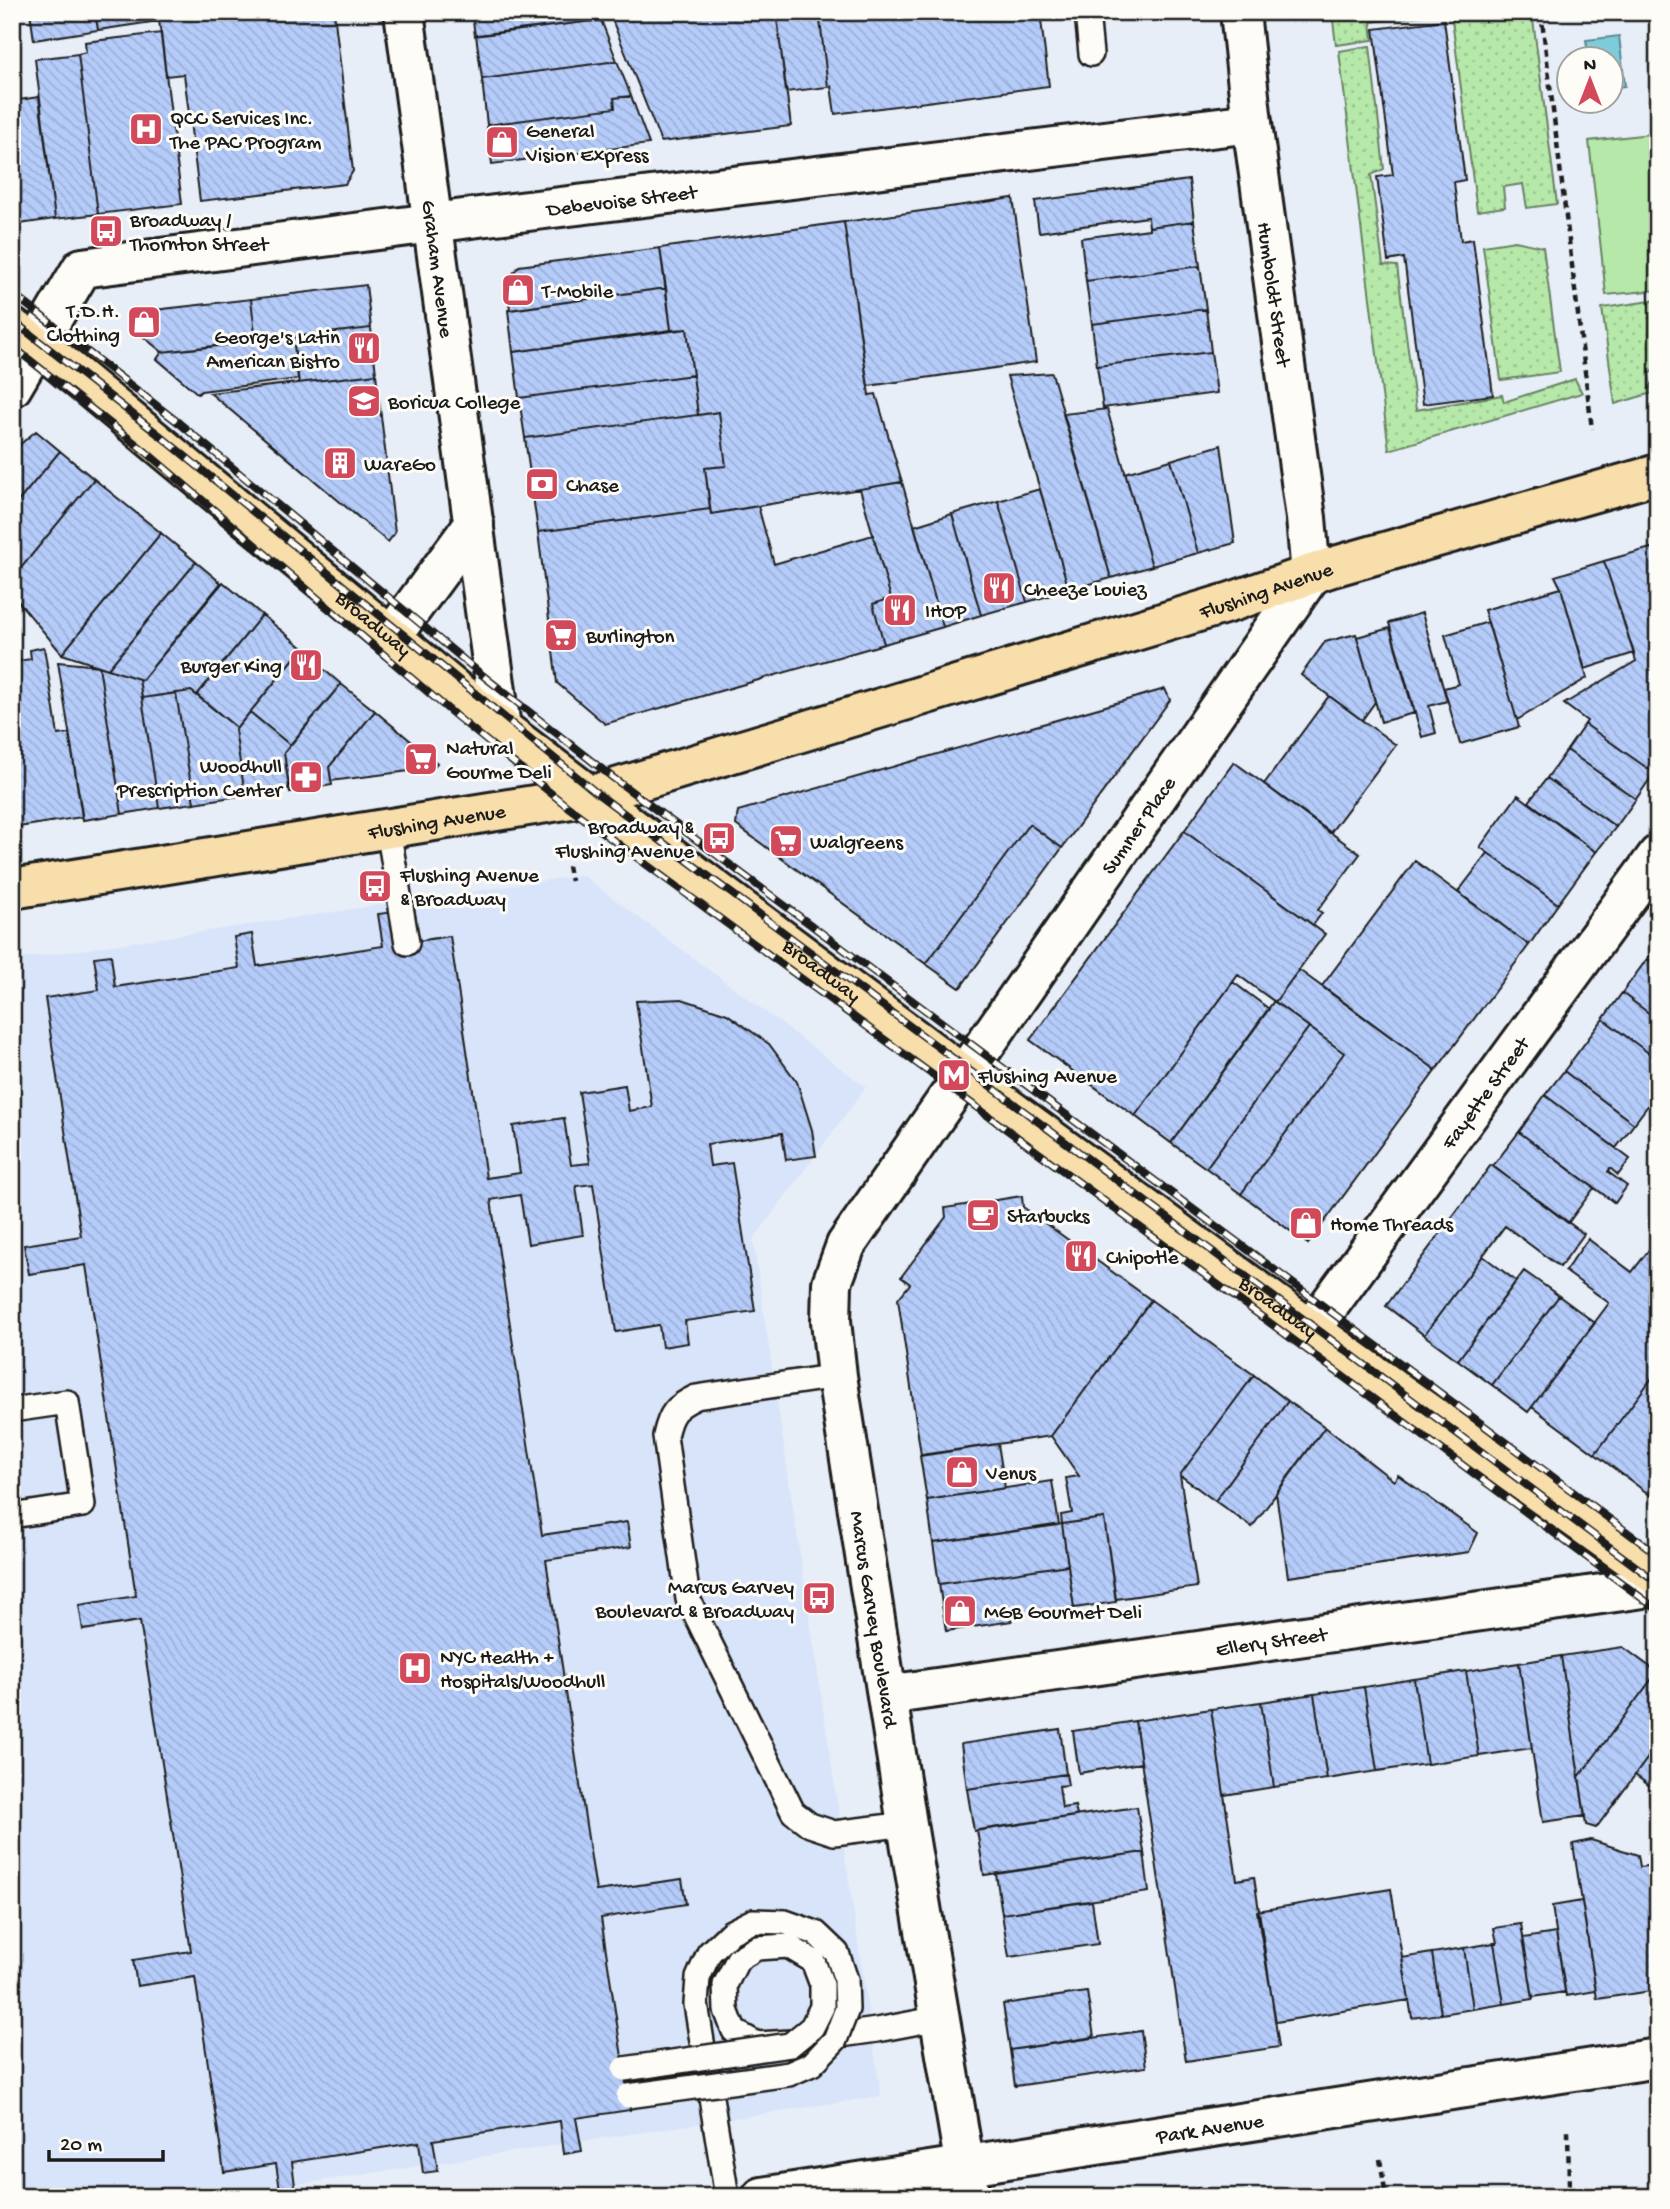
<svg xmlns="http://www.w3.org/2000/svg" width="1670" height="2209" font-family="'Gochi Hand',sans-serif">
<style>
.built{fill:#d8e4f9}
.green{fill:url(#green-dots);stroke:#688262;stroke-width:2}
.pitch{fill:#b5e8a9;stroke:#688262;stroke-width:2}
.water{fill:#7dccda;stroke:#56868e;stroke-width:2}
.building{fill:url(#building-back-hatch);stroke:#1c1c1c;stroke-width:2}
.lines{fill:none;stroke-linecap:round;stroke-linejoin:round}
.lane-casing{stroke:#1c1c1c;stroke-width:28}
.street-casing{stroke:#1c1c1c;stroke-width:44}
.primary-casing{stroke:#1c1c1c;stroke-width:44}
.path{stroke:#1c1c1c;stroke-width:4.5;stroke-dasharray:7 5;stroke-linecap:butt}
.lane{stroke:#fdfcf7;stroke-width:23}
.street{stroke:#fdfcf7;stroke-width:38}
.primary{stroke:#f8deab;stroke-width:38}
.rail-casing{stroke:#1c1c1c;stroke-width:8}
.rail{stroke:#fdfcf7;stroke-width:5;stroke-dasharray:16;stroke-linecap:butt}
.lane-bridge-casing{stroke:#1c1c1c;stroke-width:28;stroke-linecap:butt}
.lane-bridge{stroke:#fdfcf7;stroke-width:23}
.labels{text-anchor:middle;stroke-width:6;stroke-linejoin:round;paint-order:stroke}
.poi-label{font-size:21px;fill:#1c1c1c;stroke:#fdfcf7;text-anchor:start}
.street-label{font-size:21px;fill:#1c1c1c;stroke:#fdfcf7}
</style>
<defs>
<pattern id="green-dots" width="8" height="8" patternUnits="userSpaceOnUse" patternTransform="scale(1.75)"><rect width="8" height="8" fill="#b5e8a9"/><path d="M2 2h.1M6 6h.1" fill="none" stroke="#9bc691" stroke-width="1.8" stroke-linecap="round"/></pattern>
<pattern id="building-back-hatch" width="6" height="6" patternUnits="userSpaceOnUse" patternTransform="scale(1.75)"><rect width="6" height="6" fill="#b5ccfa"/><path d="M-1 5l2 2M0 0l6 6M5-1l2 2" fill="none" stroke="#9bafd6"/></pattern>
</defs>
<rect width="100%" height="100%" fill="#e7eef8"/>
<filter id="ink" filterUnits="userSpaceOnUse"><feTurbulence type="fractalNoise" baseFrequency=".0143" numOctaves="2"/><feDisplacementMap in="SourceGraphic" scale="14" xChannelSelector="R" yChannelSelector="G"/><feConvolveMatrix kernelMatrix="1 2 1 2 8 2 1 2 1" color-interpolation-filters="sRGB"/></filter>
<g filter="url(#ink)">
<path class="built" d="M582,875L866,1087L753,1240L881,2096L214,2197H12V960Z"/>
<path class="green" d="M1332,12H1446L1371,22L1373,40L1336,45Z
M1451,12H1532L1557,204L1527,208L1523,184L1503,187L1505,207L1477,211Z
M1370,46L1384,169L1371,175L1383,265L1397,266L1416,410L1502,395L1504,402L1575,379L1582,393L1389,450L1339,51Z
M1515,241L1543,247L1560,372L1501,380L1483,246Z
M1658,300V366L1649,374L1652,393L1615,404L1602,308Z"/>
<path class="pitch" d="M1658,133V290L1606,295L1589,141Z"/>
<path class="water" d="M1619,36L1625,86L1611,88L1610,60L1589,59L1586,40Z"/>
<path class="building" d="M30,12H95L98,30L34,40Z
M95,12H158L159,21L98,30Z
M158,12H334L353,171L345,184L200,201L184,74L166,76Z
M472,12H598L601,20L475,36Z
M609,12H776L791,126L661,142Z
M819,12H1040L1049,86L835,114L831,86L828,87Z
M819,12L828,87L786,92L777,17Z
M601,20L617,61L482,79L476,35Z
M1444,20L1465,180L1454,182L1461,241L1473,239L1493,395L1423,404L1404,258L1388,261L1377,177L1393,175L1374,29Z
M161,33L182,204L98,214L78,54L86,52L85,42Z
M78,54L98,214L55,219L35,59Z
M617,61L631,96L614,98L615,108L487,125L482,79Z
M631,96L649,144L492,164L487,125L615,108L614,98Z
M39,97L55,219L12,225V101Z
M1189,180L1194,221L1149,227L1148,217L1039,232L1035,201Z
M1013,198L1036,362L868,386L844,222Z
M1194,221L1200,266L1086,281L1081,238L1149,229V227Z
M844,222L869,395L876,394L902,482L711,514L705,468L726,466L719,412L698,415L687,329L671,330L660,248Z
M660,248L666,288L510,310L507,281L519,266Z
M1200,266L1206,309L1092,324L1086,281Z
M366,285L371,328L256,342L251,299Z
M666,288L671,330L513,352L508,310Z
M251,299L256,342L162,352L129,325L128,313Z
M1206,309L1211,352L1097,366L1092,324Z
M371,328L376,374L299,383L293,337Z
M687,329L693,375L519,398L513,352Z
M293,337L298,379L201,391L198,394L157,359L162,352Z
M1211,352L1217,393L1103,408L1097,366Z
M1052,373L1111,578L1069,590L1007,376Z
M376,374L395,533L388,542L210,393Z
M693,375L698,415L525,438L519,398Z
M1107,409L1152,566L1111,578L1063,414Z
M719,412L726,466L705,468L710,509L538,532L525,438Z
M36,431L60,451L12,509V451Z
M1221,445L1235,543L1198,553L1171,460Z
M60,451L94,479L12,579V509Z
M1171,460L1198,553L1152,566L1125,473Z
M94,479L161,533L62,654L12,594V579Z
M902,482L943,627L884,644L873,604L891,598L860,489Z
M1040,489L1069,590L1027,602L998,501Z
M998,501L1027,602L981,615L952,514Z
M758,506L774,564L873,535L891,598L873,604L884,644L605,724L557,683L538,532L710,509L711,514Z
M952,514L981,615L943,627L914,526Z
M161,533L196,562L108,669L62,654Z
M1658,546V768L1654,773L1585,724L1587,721L1564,704L1636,661L1604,561Z
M1604,561L1634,653L1585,669L1561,588L1555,576Z
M196,562L221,583L142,680L108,669Z
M223,582L262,615L197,695L191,691L142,698L139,679L142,680Z
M1561,588L1587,678L1517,720L1484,610Z
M1422,613L1447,701L1429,706L1436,733L1422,737L1389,623Z
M262,615L303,648L237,728L197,695Z
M1488,622L1519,727L1460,744L1444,688L1459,684L1445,635Z
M1390,628L1414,713L1381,722L1357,637Z
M1356,634L1375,702L1362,720L1301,675L1325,642Z
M44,647L58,735L69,733L82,817L12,828V662L31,659L30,650Z
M301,650L341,684L290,745L250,712Z
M58,662L99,666L122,814L83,820Z
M99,666L139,679L159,808L122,814Z
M341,684L375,711L329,767L332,785L290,792L284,753Z
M1165,689L1170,700L1062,848L1029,824L926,964L736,825L738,811Z
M191,691L237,728L235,730L245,795L194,803L176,693Z
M176,693L194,803L159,808L142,698Z
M1329,696L1396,745L1330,833L1264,784Z
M375,711L437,763L433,768L331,781L329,767Z
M250,712L290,745L284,753L289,788L245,795L235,730Z
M1585,724L1654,773L1636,799L1567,750Z
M1567,750L1636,799L1616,827L1547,778Z
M1234,762L1360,854L1318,910L1322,913L1313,925L1184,831Z
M1547,778L1616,827L1596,852L1529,802Z
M1518,795L1596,852L1558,904L1480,847Z
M1029,824L1062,848L960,988L926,964Z
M1184,831L1325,934L1275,1002L1238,975L1135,1116L1030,1040Z
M1488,853L1558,904L1529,945L1458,892Z
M1415,861L1529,945L1436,1070L1322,986Z
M393,912L398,944L450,936L486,1178L520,1173L513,1126L564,1118L571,1165L590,1163L579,1092L625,1085L629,1111L652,1107L636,1001L682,999L727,1014L769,1044L797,1082L812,1130L816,1156L786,1160L782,1133L707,1144L710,1166L732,1163L755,1311L685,1321L688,1343L662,1347L659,1325L616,1332L593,1184L576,1186L583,1235L528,1244L520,1195L491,1200L542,1535L627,1522L631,1547L546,1560L596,1891L682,1879L686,1904L601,1918L630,2110L576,2118L582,2151L564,2154L560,2121L433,2140L438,2171L423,2173L419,2142L292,2162L296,2194L281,2196L276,2164L224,2172L195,1977L137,1986L133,1960L191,1951L140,1621L83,1630L79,1605L136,1596L86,1265L29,1274L24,1245L81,1236L45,998L99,990L94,957L111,955L115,987L239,968L234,937L252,934L257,966L383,946L378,914Z
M1658,945V967L1647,959Z
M1647,959L1658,967V1020L1622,993Z
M1299,970L1436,1070L1308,1244L1241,1194L1344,1053L1275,1002Z
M1233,982L1269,1009L1171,1143L1135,1116Z
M1622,993L1658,1020V1060L1603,1019Z
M1274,1001L1309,1027L1206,1168L1171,1143Z
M1603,1019L1658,1060V1092L1634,1124L1564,1071Z
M1309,1027L1344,1053L1241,1194L1206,1168Z
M1564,1071L1634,1124L1616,1148L1545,1095Z
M1545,1095L1630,1159L1618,1175L1610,1168L1608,1172L1627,1186L1615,1203L1519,1132Z
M1519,1132L1594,1188L1568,1223L1493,1166Z
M1491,1165L1584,1234L1560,1267L1505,1226L1424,1335L1386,1306Z
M1022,1196L1023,1207L1151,1300L1051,1436L921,1455L898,1299L910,1284L901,1277L946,1217L945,1208Z
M1658,1238V1370L1595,1454L1532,1407L1609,1303L1565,1271L1588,1239L1632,1272Z
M1483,1256L1516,1281L1458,1360L1424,1335Z
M1524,1271L1559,1296L1492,1385L1458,1360Z
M1559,1296L1595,1323L1528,1412L1492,1385Z
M1151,1300L1254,1375L1180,1475L1197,1587L1116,1599L1104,1518L1062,1524L1061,1515L1072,1513L1066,1478L1079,1476L1051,1436Z
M1658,1370V1501L1595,1454Z
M1254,1375L1288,1401L1215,1501L1180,1475Z
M1288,1401L1325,1427L1252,1527L1215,1501Z
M1325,1427L1394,1481L1398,1475L1478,1533L1469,1552L1288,1577L1276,1493Z
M998,1444L1005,1488L927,1500L920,1456Z
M1052,1481L1059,1525L933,1543L927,1500Z
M1104,1518L1116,1602L1074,1608L1062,1524Z
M1062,1524L1068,1565L939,1584L933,1543Z
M1068,1565L1074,1608L1011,1617L1012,1621L946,1631L939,1584Z
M1623,1647L1657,1672L1579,1777L1561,1656Z
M1561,1656L1585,1816L1543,1822L1519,1663Z
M1519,1663L1532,1748L1479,1756L1466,1671Z
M1466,1671L1479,1756L1427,1764L1414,1679Z
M1657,1672L1658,1744L1596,1828L1586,1825L1579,1777Z
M1414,1679L1427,1764L1377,1771L1364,1687Z
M1364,1687L1377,1771L1327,1779L1314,1694Z
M1314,1694L1327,1779L1274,1787L1261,1702Z
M1261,1702L1274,1787L1224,1795L1211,1709Z
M1211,1709L1237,1880L1254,1877L1279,2047L1186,2061L1135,1721Z
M1135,1721L1141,1763L1079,1773L1073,1731Z
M1060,1729L1066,1774L967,1789L961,1744Z
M1658,1744V1792L1635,1775Z
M1066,1774L1068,1785L1059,1786L1062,1808L1075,1806L1077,1816L974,1831L967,1789Z
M1137,1807L1144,1852L984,1875L977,1830Z
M1591,1840L1638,1855L1640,1867L1658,1864V1990L1597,1999L1573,1844Z
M1144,1852L1149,1892L1002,1914L996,1874Z
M1391,1889L1409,2000L1276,2022L1257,1911Z
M1092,1901L1098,1944L1009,1957L1002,1914Z
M1582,1901L1596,1991L1566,1996L1552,1906Z
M1521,1924L1533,1999L1504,2004L1494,1943H1497L1494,1928Z
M1556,1933L1565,1992L1533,1997L1523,1938Z
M1494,1943L1504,2004L1473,2009L1464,1948Z
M1464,1948L1473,2009L1441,2014L1432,1953Z
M1432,1953L1441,2014L1412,2018L1402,1958Z
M1087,1992L1094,2037L1010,2050L1003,2004Z
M1141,2031L1146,2067L1015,2086L1010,2050Z"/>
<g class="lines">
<g class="lane-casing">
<path id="lane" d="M1087,12L1091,54
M388,829L407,943
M837,1376L696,1397C675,1407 670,1413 665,1436L688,1599L793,1812L810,1825L834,1833L907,1824
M12,1410L67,1402L83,1505L12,1516
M822,1985L813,1961L788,1946L757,1948L738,1959L725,1985L726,2010L734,2031L757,2044L791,2042L877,2030L940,2018
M727,2197L696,2004L698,1978L709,1953L731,1932L753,1921L785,1922L816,1933L837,1953L846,1980"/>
</g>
<g class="street-casing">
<g id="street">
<path id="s1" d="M404,12L501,728"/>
<path id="s2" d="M12,387L82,268L479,217L1252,123"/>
<path d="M391,637L474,524"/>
<path id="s3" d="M1311,1330L1658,855"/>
<path id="s4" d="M887,1695L1658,1586"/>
<path id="s5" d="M762,2197L1658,2058"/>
<path id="s6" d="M970,2197L907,1824L837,1376L831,1321L832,1283L846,1245L1311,575L1306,518L1252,123L1240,12"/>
</g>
</g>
<g class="primary-casing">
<g id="primary">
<path id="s7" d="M12,328L58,361L501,728L590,796L963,1075L1311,1330L1658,1577"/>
<path id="s8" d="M12,889L590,796L1231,602L1332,567L1658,474"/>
</g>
</g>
<path class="path" d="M1541,12L1592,429
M568,866L571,881
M1380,2159L1386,2197
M1198,2186L1200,2197
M1567,2197L1569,2186L1568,2130"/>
<use href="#lane" class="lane"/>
<use href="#street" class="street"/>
<use href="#primary" class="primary"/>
<g class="rail-casing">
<path id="rail" d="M12,293L179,423L481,674L612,777L1658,1555
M12,320L163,438L598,794L1658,1583
M12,346L146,452L456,716L568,807L1341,1375L1658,1610"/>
</g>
<use href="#rail" class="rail"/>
<g class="lane-bridge-casing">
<path id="lane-bridge" d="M624,2069L790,2045L812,2027L822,2007V1985
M628,2096L789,2074L812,2064L835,2040L847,2009L846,1980"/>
</g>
<use href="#lane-bridge" class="lane-bridge"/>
</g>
</g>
<defs>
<g id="hospital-square" transform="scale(1.75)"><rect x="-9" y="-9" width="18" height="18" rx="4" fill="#d1495b" stroke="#fdfcf7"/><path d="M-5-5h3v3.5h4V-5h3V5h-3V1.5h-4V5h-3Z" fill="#fff"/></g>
<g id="shop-square" transform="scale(1.75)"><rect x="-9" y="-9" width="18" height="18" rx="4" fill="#d1495b" stroke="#fdfcf7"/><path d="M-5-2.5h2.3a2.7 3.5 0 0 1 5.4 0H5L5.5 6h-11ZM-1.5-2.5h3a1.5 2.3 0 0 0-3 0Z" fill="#fff"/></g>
<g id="bus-square" transform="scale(1.75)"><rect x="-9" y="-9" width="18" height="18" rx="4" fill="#d1495b" stroke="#fdfcf7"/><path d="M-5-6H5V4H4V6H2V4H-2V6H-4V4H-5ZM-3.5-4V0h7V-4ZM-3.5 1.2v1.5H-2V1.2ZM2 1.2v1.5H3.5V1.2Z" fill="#fff"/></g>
<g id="restaurant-square" transform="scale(1.75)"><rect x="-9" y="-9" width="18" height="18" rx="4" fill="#d1495b" stroke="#fdfcf7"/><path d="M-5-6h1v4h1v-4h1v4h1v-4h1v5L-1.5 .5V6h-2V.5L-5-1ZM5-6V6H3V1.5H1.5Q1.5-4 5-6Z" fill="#fff"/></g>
<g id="university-square" transform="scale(1.75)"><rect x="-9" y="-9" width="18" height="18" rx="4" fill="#d1495b" stroke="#fdfcf7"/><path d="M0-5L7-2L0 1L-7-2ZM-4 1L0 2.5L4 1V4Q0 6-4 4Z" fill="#fff"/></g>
<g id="building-square" transform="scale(1.75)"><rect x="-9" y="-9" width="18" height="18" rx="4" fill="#d1495b" stroke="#fdfcf7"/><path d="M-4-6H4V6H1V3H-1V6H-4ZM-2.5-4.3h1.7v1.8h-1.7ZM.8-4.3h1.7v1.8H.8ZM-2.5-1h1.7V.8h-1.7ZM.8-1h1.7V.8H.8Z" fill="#fff"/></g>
<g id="bank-square" transform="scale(1.75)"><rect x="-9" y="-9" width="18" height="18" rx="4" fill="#d1495b" stroke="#fdfcf7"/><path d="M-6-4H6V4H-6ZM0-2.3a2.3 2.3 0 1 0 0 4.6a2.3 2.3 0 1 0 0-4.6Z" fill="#fff"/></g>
<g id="supermarket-square" transform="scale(1.75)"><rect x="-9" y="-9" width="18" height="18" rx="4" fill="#d1495b" stroke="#fdfcf7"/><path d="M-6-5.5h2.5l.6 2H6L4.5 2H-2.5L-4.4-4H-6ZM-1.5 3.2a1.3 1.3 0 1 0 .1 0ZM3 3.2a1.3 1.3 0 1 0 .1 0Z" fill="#fff"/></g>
<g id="pharmacy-square" transform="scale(1.75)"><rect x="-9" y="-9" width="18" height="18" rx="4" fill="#d1495b" stroke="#fdfcf7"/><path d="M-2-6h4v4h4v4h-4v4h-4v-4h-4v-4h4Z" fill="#fff"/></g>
<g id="metro-square" transform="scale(1.75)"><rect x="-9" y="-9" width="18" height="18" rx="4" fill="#d1495b" stroke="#fdfcf7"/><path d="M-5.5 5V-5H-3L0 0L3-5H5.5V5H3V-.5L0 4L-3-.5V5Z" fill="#fff"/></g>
<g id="cafe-square" transform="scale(1.75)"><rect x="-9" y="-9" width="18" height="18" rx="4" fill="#d1495b" stroke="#fdfcf7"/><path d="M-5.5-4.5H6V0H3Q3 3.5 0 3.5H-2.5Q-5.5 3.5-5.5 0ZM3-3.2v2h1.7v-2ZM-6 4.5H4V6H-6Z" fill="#fff"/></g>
</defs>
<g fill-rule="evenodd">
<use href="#hospital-square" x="146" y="129"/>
<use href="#shop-square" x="502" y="142"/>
<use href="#bus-square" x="106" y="231"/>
<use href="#shop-square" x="518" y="290"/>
<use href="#shop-square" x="144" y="322"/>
<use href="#restaurant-square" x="364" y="348"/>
<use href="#university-square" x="364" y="401"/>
<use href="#building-square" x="340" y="463"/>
<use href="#bank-square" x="542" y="484"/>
<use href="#restaurant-square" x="999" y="588"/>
<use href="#restaurant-square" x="900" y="610"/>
<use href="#supermarket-square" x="561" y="635"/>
<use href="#restaurant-square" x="306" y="665"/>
<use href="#supermarket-square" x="421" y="759"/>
<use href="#pharmacy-square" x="306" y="777"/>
<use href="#bus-square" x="719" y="838"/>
<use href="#supermarket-square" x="786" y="841"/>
<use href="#bus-square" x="375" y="886"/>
<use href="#metro-square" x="954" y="1075"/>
<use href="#cafe-square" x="983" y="1215"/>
<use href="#shop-square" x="1306" y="1223"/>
<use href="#restaurant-square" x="1081" y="1256"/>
<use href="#shop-square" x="962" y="1472"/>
<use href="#bus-square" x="819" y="1598"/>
<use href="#shop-square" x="960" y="1611"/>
<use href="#hospital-square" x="415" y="1668"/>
</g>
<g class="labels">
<g class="poi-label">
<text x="170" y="124">QCC Services Inc.<tspan x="170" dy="24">The PAC Program</tspan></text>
<text x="526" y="137">General<tspan x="526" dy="24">Vision Express</tspan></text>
<text x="130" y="226">Broadway /<tspan x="130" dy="24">Thornton Street</tspan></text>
<text x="542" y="297">T-Mobile</text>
<text x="120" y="317" text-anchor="end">T.D.H.<tspan x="120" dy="24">Clothing</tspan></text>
<text x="340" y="343" text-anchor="end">George's Latin<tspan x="340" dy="24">American Bistro</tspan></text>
<text x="388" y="408">Boricua College</text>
<text x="364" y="470">WareGo</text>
<text x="566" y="491">Chase</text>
<text x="1024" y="595">Cheeze Louiez</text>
<text x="925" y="617">IHOP</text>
<text x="586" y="642">Burlington</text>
<text x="282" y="672" text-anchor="end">Burger King</text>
<text x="446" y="754">Natural<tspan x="446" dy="24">Gourme Deli</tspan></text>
<text x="282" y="772" text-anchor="end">Woodhull<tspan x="282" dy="24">Prescription Center</tspan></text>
<text x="694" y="833" text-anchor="end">Broadway &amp;<tspan x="694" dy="24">Flushing Avenue</tspan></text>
<text x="810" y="848">Walgreens</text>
<text x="400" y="881">Flushing Avenue<tspan x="400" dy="24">&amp; Broadway</tspan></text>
<text x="978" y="1082">Flushing Avenue</text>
<text x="1007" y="1222">Starbucks</text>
<text x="1330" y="1230">Home Threads</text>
<text x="1106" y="1263">Chipotle</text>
<text x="986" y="1479">Venus</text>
<text x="794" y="1593" text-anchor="end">Marcus Garvey<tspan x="794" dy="24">Boulevard &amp; Broadway</tspan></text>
<text x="984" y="1618">MGB Gourmet Deli</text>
<text x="440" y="1663">NYC Health +<tspan x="440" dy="24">Hospitals/Woodhull</tspan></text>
</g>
<g class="street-label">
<text dy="7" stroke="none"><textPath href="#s2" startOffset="682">Debevoise Street</textPath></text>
<text dy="7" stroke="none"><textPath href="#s1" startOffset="259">Graham Avenue</textPath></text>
<text transform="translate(1275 294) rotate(82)" y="7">Humboldt Street</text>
<text dy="7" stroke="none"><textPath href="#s8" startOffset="1292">Flushing Avenue</textPath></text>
<text dy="7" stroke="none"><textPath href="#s7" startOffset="467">Broadway</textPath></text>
<text dy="7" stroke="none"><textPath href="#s8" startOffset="430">Flushing Avenue</textPath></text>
<text dy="7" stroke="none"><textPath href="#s6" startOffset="1477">Sumner Place</textPath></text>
<text dy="7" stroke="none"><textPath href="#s7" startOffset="1034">Broadway</textPath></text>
<text dy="7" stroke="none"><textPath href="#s3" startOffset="294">Fayette Street</textPath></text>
<text dy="7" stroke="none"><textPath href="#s7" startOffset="1601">Broadway</textPath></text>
<text transform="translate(875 1619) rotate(81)" y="7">Marcus Garvey Boulevard</text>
<text dy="7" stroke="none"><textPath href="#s4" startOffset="388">Ellery Street</textPath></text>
<text dy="7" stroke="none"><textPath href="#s5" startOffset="453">Park Avenue</textPath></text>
</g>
</g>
<rect width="1670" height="2209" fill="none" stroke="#fdfcf7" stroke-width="42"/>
<rect x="21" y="21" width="1628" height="2167" fill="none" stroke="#1c1c1c" stroke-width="2.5" filter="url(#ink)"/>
<g transform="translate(1590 80)"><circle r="33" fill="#fdfcf7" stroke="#a3a29f" stroke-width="2"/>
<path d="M0-5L12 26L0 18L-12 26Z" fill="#d1495b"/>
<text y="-10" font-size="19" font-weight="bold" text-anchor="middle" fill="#1c1c1c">N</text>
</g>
<path d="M49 2150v10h114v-10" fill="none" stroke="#1c1c1c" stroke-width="3.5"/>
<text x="60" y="2150" font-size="21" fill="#1c1c1c" stroke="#fdfcf7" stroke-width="5" paint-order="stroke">20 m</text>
</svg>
